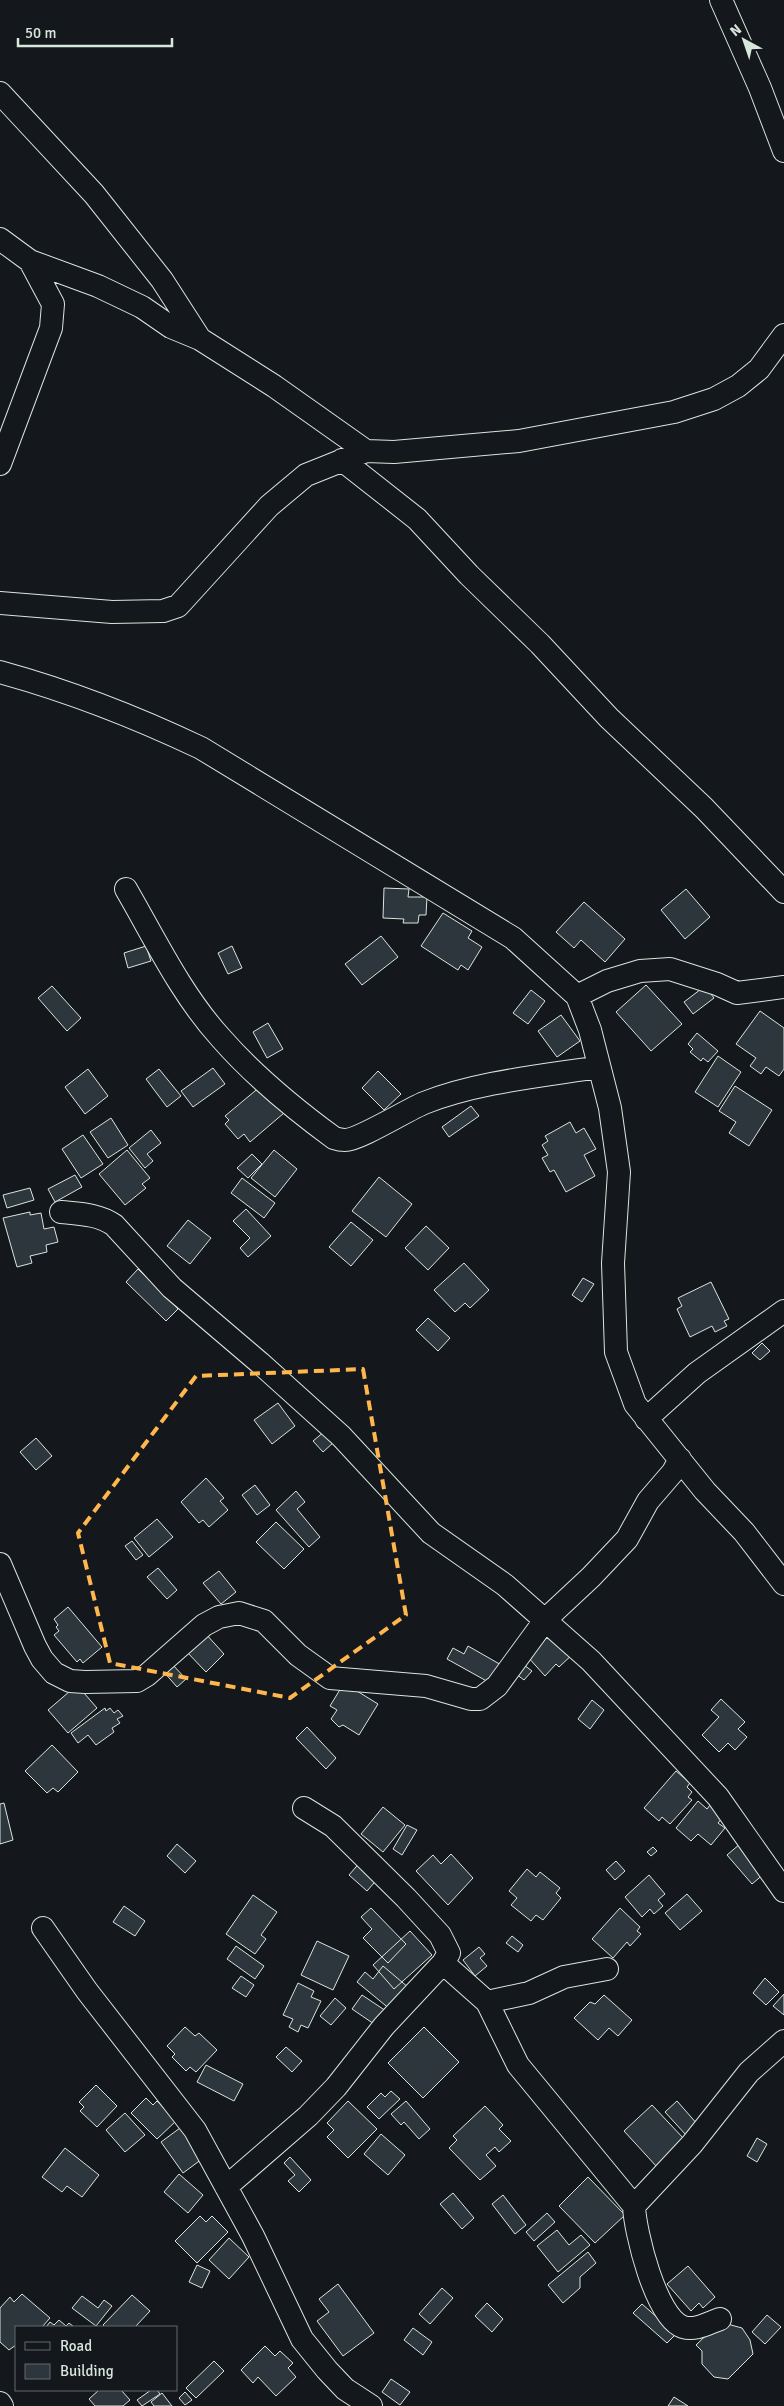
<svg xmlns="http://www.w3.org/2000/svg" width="784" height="2406" font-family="Signika,sans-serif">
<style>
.building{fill:#2c363c;stroke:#d8e6dc}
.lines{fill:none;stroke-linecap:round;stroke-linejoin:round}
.minor-casing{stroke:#d8e6dc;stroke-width:24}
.minor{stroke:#14181c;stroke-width:22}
.marked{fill:none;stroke:#ffb74d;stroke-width:4;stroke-dasharray:10 6;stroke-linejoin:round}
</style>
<rect width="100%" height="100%" fill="#14181c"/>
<path class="building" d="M384,888L409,889L408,897H427L426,915H419L418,923H403L404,919L383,918Z
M686,889L710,917L685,939L661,910Z
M584,902L625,939L605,962L581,940L574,948L556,932Z
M443,913L472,931L468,938L482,947L468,970L461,965L458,970L421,946Z
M381,936L398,957L362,985L345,964Z
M146,946L151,961L128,968L124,953Z
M232,946L242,968L228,974L218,953Z
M646,985L682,1024L651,1051L616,1012Z
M52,986L81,1018L67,1031L38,998Z
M705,986L714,998L693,1014L684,1002Z
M531,990L545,1001L528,1024L513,1013Z
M760,1011L784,1028V1069L779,1076L766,1067L761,1074L750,1066L756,1058L736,1044Z
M561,1015L580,1041L557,1057L538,1031Z
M268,1023L283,1049L267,1058L253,1032Z
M697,1033L718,1051L708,1062L703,1058L701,1061L690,1052L693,1049L688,1044Z
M718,1056L741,1072L718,1107L695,1092Z
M213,1068L225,1084L193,1107L181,1091Z
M88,1069L108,1096L85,1114L65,1087Z
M159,1069L181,1096L167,1107L146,1079Z
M378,1071L401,1094L384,1110L362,1088Z
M261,1086L284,1113L250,1142L244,1134L238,1139L225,1124L229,1120L225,1116Z
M735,1086L772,1110L749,1146L729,1133L736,1122L719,1111Z
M471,1106L479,1116L449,1137L442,1127Z
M111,1118L128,1145L108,1158L90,1132Z
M570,1122L576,1133L584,1128L596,1149L584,1155L595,1176L566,1192L554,1170L550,1172L542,1158L548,1155L542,1145L548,1141L545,1136Z
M151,1130L161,1143L147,1154L153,1161L145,1168L129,1148Z
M83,1135L103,1164L81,1178L62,1149Z
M127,1150L150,1178L142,1184L146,1188L125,1205L99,1174Z
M274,1150L297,1169L275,1197L251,1178Z
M252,1154L262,1164L248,1178L237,1168Z
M75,1175L82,1187L55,1202L48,1189Z
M379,1177L412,1204L386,1237L352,1211Z
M242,1178L275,1203L264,1218L231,1193Z
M30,1188L34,1200L7,1208L3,1195Z
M246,1209L271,1236L248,1257L240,1248L250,1238L233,1221Z
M30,1212V1215L41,1213L44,1229L54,1227L58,1242L46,1245L47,1252L30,1256L32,1263L17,1267L3,1218Z
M188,1220L211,1238L190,1264L167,1246Z
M351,1222L373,1240L351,1266L329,1247Z
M426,1226L449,1248L428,1270L405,1248Z
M464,1263L489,1290L470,1308L465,1303L455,1312L434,1290Z
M138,1269L178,1309L166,1321L126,1282Z
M583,1278L594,1284L582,1302L572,1295Z
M711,1282L729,1319L724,1321L727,1326L715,1332L712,1326L690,1337L677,1309L682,1306L678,1298Z
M428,1318L450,1338L438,1351L416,1330Z
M762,1343L770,1351L760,1360L752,1353Z
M278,1403L295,1426L272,1444L254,1420Z
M325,1431L334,1442L323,1452L313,1441Z
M36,1438L52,1456L36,1470L20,1452Z
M206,1478L224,1498L220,1501L228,1510L209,1527L203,1520L199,1523L181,1502Z
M255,1485L270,1505L257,1515L242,1495Z
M296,1491L305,1502L297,1509L320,1537L309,1547L276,1510Z
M157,1519L173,1537L149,1557L134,1538Z
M276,1522L304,1549L284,1569L256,1542Z
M132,1541L143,1555L136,1560L125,1546Z
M158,1568L177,1590L167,1599L147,1577Z
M219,1571L236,1592L221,1604L203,1583Z
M68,1607L102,1647L83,1663L80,1659L77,1662L54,1635L59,1631L56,1627L58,1625L54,1619Z
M553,1631L574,1653L559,1667L556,1664L545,1676L527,1656Z
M205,1633L224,1654L206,1672L186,1651Z
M468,1646L503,1666L492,1684L447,1659L453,1648L464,1654Z
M171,1663L186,1679L177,1687L163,1671Z
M524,1665L532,1671L524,1680L516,1674Z
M344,1683L378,1704L359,1735L343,1725L339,1727L331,1719L337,1710L330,1706Z
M77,1685L97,1708L68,1733L48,1710Z
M721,1699L745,1722L738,1729L747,1737L735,1750L728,1743L719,1752L702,1735L719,1717L711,1710Z
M592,1700L604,1710L590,1729L578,1719Z
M105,1708L106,1711L110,1708L114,1713L118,1710L123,1716L117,1719L120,1723L112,1728L114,1732L96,1745L88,1735L78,1743L71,1733Z
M307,1727L336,1758L326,1769L296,1738Z
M52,1745L78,1772L58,1792L53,1788L47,1793L25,1771Z
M676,1771L690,1783L687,1787L692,1792L688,1797L692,1800L670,1824L662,1817L659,1821L644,1808Z
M698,1801L707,1809L710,1805L723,1817L718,1823L725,1828L711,1845L698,1834L691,1841L676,1828Z
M4,1803L13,1840L0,1844V1804Z
M383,1807L405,1825L383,1852L361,1834Z
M407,1825L417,1830L402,1855L393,1849Z
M177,1844L196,1861L185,1873L167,1856Z
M740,1844L765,1873L752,1884L727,1855Z
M653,1847L657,1851L651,1856L647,1852Z
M451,1854L473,1878L448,1905L416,1871L433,1855L441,1864Z
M362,1860L380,1876L367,1891L349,1875Z
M616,1861L625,1871L615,1880L606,1870Z
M527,1869L536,1877L540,1872L560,1888L556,1893L561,1898L543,1920L536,1915L531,1921L511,1905L517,1898L509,1891Z
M649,1875L665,1894L658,1900L663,1906L654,1914L650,1909L642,1917L625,1897Z
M687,1894L702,1911L680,1930L665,1913Z
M253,1895L277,1912L261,1935L266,1939L255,1954L226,1934Z
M124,1906L145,1921L135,1936L113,1922Z
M371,1908L406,1944L388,1963L363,1938L372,1929L361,1917Z
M620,1908L640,1927L637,1931L641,1934L630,1946L627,1942L613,1958L592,1939Z
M410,1931L432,1955L394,1989L373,1965Z
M512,1936L523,1945L518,1952L506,1943Z
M317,1941L349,1956L333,1990L301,1975Z
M236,1946L264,1966L255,1979L227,1959Z
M479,1947L485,1954L480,1958L487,1966L475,1976L463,1960Z
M383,1966L409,1988L391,2010L357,1982L365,1972L373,1979Z
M241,1976L254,1985L246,1997L232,1988Z
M765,1978L779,1992L766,2005L753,1993Z
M298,1983L314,1991L311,1997L321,2001L308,2028L301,2025L298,2032L289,2027L293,2019L283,2015Z
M784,1994V2015L773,2006Z
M362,1995L389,2013L380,2028L352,2009Z
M604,1995L632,2020L618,2036L609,2028L598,2040L574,2018L590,2002L595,2004Z
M335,1998L346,2008L331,2025L320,2016Z
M185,2027L195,2036L199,2033L217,2050L196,2072L190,2067L186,2071L172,2057L175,2054L167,2046Z
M424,2027L459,2062L423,2098L388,2063Z
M286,2047L302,2061L292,2072L276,2057Z
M206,2065L243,2084L234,2101L197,2082Z
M96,2085L117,2106L97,2127L80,2111L84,2107L79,2102Z
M391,2091L400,2099L379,2119L367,2107L381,2093L385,2097Z
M146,2098L153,2105L157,2101L176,2121L157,2139L131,2113Z
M348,2101L377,2129L348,2158L327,2137L334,2130L327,2123Z
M406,2101L430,2129L419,2139L404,2122L401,2125L391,2114Z
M677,2101L698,2125L686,2135L665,2112Z
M652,2105L685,2140L657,2167L624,2131Z
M485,2106L503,2125L499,2129L511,2141L499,2152L495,2147L486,2155L496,2166L480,2180L449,2148L457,2140L453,2136Z
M125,2113L145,2135L125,2152L106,2130Z
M180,2128L202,2159L183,2173L161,2142Z
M381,2134L405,2155L388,2175L364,2154Z
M757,2138L767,2144L757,2162L747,2156Z
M65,2148L99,2175L82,2197L67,2186L62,2192L42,2177Z
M290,2157L311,2180L299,2192L288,2181L295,2175L284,2163Z
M179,2174L203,2195L188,2213L164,2192Z
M588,2177L625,2215L595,2243L559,2206Z
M453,2193L474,2218L462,2229L440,2204Z
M503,2195L526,2225L515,2234L492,2204Z
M547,2213L555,2222L534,2241L526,2232Z
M200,2216L206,2222L212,2216L228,2232L197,2263L175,2241Z
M557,2230L569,2245L581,2235L590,2245L558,2272L537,2246Z
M229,2238L249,2257L229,2279L209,2260Z
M588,2252L596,2263L580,2277V2288L563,2303L548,2285Z
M197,2265L210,2271L202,2288L189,2282Z
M688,2266L715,2297L703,2308L699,2303L691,2311L667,2284Z
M338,2284L374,2333L343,2356L317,2321L329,2312L319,2299Z
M442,2288L453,2298L430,2324L419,2314Z
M22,2294L50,2318L42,2327H16V2345L9,2350L0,2342V2308L10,2297L14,2302Z
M132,2295L150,2311L135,2327H105L103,2325Z
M82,2296L98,2308L104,2300L112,2306L96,2326L72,2308Z
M487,2303L503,2319L492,2332L475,2316Z
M642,2304L676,2334L667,2343L633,2313Z
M767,2315L781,2327L765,2344L752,2332Z
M59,2320L66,2326L69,2323L74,2327H46L50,2322L54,2325Z
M720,2322L742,2328L750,2340L753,2354L728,2379L714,2377L702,2364V2351L696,2345Z
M413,2328L432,2342L423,2355L404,2340Z
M265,2346L275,2356L280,2351L293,2363L288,2368L296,2377L276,2396L258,2377L253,2383L241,2370Z
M214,2361L224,2371L196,2398L186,2388Z
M391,2379L410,2392L400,2405L382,2392Z
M99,2390H121L130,2400L123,2406H95L89,2399Z
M151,2390H157L160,2394L142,2406L137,2400Z
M185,2392L192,2400L185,2405L179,2398Z
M162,2393L172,2406H154L151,2402Z
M674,2397L688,2406H668Z"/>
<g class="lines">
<g class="minor-casing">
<path id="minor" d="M721,0L760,88L784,151
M0,93L94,194L162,280L200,339L274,386L366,451
M0,239L30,261L98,286L142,307L171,327L200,339
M342,460L417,519L469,575L540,644L609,718L704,808L784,892
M0,464L51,328L53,304L30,261
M0,603L112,612L163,611L178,606L269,506L306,475L366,451L394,452L519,441L674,412L714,399L738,386L759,369L784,335
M0,672C69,691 136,717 201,748L513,938L577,996L590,1030L610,1108L619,1172L613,1263L616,1352L635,1404L705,1491L744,1532L784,1584
M126,889C155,939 181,994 220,1037C253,1075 293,1108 334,1138C337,1139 341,1140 345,1140C359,1140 407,1110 424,1103C477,1082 542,1076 599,1067
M577,996L607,981L640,971L670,969L717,984L737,993L784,987
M61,1212C80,1214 98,1214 114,1225L172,1288L260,1363L341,1436L431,1533L505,1585L591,1661L718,1797L784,1891
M646,1419L697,1373L784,1311
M0,1564L35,1646L42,1659L54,1673L70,1681L85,1682L137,1681L147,1675L204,1625L219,1617L239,1613L264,1621L298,1655L330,1678L426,1686L471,1699H480L497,1686L546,1619L591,1577L627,1539L648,1501L673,1472L680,1459
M43,1928L87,1991L195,2130L253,2236L302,2339L327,2370L345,2389L371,2406
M443,1963L487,2002L518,2065L634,2206C635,2232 656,2318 683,2327C696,2331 708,2323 720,2319
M487,2002L529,1993L564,1977L607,1969
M226,2187L308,2116L336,2087L384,2026L443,1963L449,1953L440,1935L406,1898L333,1826L304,1808
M634,2206L692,2144L749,2072L784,2041
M0,2403L2,2406"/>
</g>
<use href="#minor" class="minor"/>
</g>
<path class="marked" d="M363,1369L406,1615L290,1698L110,1663L78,1533L196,1376Z"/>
<rect x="15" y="2326" width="162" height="65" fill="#14181c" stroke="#626a69"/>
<rect x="25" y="2342" width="25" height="8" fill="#14181c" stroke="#626a69"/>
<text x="60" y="2351" font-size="15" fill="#d8e6dc">Road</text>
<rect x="25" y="2364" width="25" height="15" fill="#2c363c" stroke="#626a69"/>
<text x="60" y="2376" font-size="15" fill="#d8e6dc">Building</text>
<g transform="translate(744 40) rotate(320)" stroke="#14181c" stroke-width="4" paint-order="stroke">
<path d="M0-4L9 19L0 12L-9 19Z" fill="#d8e6dc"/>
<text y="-8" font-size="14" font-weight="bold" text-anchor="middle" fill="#d8e6dc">N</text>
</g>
<path d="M18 38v8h154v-8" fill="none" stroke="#d8e6dc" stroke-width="2.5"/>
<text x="25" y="38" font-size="15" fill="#d8e6dc" stroke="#14181c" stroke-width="4" paint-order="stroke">50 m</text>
</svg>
